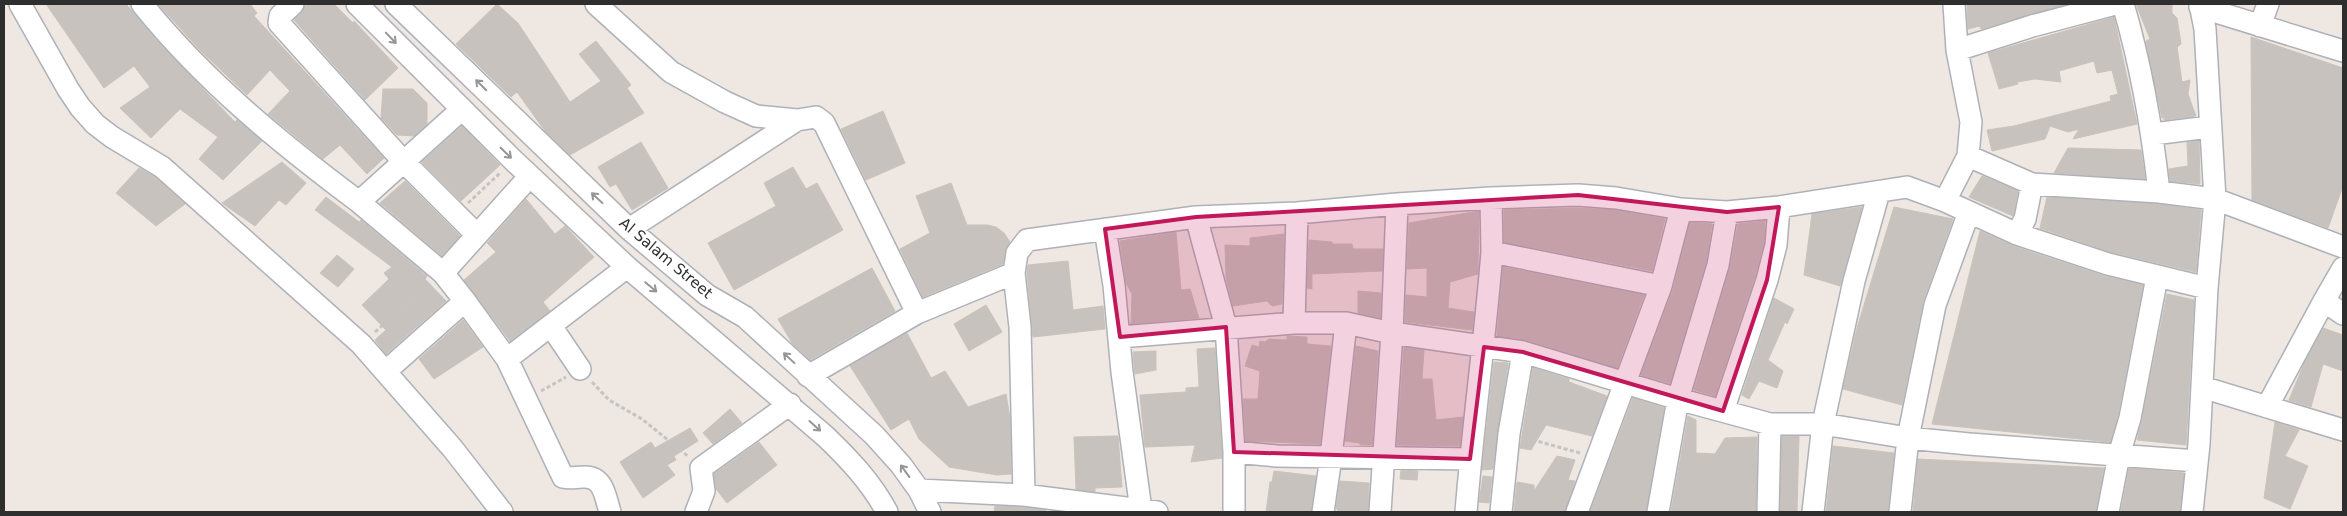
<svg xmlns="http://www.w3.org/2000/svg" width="2347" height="516" font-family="'DejaVu Sans',sans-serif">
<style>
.building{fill:#c7c2bd;stroke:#c9c3bb}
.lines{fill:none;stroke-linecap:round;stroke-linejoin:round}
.minor-casing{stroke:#aeb1b8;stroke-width:24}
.path{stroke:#c4c4c4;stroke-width:3;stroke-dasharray:4 2.5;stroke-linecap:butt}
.minor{stroke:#fff;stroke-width:21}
.oneway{stroke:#969696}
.marked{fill:#c2185b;fill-opacity:0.2;stroke:#c2185b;stroke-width:4;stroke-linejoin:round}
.labels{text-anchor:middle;stroke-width:4;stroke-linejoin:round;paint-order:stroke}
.street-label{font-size:15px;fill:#2e2e2e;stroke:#fff}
</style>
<rect width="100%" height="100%" fill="#eee7e2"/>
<path class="building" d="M46,4H126L157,41L235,122L237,120L262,141L223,180L199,159L218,137L180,109L151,138L120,108L150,87L134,66L104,88Z
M158,4H250L257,13L254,16L384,158L367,174L340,145L323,159L268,114L290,91L270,70L247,95L200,50Z
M307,4H334L353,23L354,21L398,68L365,100L294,20Z
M497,4L518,23L570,102L601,81L579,54L596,41L631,85L627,88L644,113L570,155L545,131L517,92L511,97L456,44Z
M1967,4H2067L1981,29L1980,26L1968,29Z
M2136,4H2172V13L2177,18L2181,44L2177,47L2182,82L2190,80L2188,94L2196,116L2164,120V117L2162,118L2146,41L2150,39Z
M2114,17L2137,124L2073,139L2079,129L2068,132L2050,126L2045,139L1992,151L1987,130L2014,126L2111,101L2110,96L2118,94L2112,70L2097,73L2094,61L2059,71L2061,82L2035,79L2017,82L2018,84L1999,89L1988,53Z
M2251,37L2343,68V186L2328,228L2252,200Z
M383,89H413L427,103V124L414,136L397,135L381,118Z
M883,111L905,163L866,180L841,129Z
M462,126L500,165L461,201L422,162Z
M2199,141L2200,184L2170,181L2169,169L2188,166L2187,142Z
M641,142L668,188L632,210L616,184L610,187L598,167Z
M2068,148L2141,150L2145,179L2054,173Z
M282,162L306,183L286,205L279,200L255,226L222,203Z
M793,167L806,189L817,183L843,230L734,290L708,243L776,206L764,183Z
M139,168L155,177L185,204L156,226L116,193Z
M1982,176L2018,191L2013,216L1969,197Z
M405,181L460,236L442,256L380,203Z
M951,183L967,225H987L996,227L1004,233L1010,242L1005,251L1003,264L923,297L900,249L930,233L916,196Z
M326,197L359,222L361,220L427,276L425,279L446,301L386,354L375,340L386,330L362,305L389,279L384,273L392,267L315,210Z
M2047,197L2158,204L2201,210L2196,272L2111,252L2040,228Z
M526,199L555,234L565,226L594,257L543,302L550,311L510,341L464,280L496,252L487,243Z
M1862,207L1840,286L1804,275L1812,214Z
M1894,207L1953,219L1923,302L1902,405L1843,389L1857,328Z
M1578,208L1614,210L1665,219L1652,271L1504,242V210Z
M1479,211L1478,274L1450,282L1448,308L1474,312L1472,330L1405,322L1406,295L1427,297V268L1407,269L1409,223Z
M1765,221L1764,243L1755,276L1715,396L1694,390L1730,268L1738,224Z
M1690,222L1712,224L1706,262L1670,383L1641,375L1673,290Z
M1980,231L2013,246L2104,276L2143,285L2118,415L2110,442L1932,424Z
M1176,232L1181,290L1190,289L1199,318L1131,324L1132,294L1126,283L1120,241Z
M1284,234L1282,304L1272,306L1267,301L1233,306L1226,278L1225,245L1250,246V238Z
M1309,240L1332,242V244H1352L1353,249H1383L1382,271L1312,274V289L1307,288Z
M337,255L354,269L338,287L320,273Z
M1068,261L1073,310L1103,306L1105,329L1033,337L1027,273L1028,265Z
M1503,267L1644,295L1617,368L1526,340L1497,336Z
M872,268L895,311L810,360L792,343L778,319Z
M1358,291L1381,293L1380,318L1358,313Z
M2167,294L2194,300L2186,445L2137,440L2142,420Z
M1774,298L1794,309L1787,324L1785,322L1768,360L1783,371L1777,388L1759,381L1749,399L1742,395Z
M986,305L1002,332L969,351L954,324Z
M463,320L483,347L434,379L419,359Z
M2323,328L2343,335V371L2323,364L2311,407L2289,400L2304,364Z
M907,333L931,378L945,371L968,407L1006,394L1010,419L1011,474L997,475L949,467L919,439L909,419L891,430L850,366Z
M1287,336L1307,337V344L1331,346L1320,444L1246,441L1243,399H1258L1260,371L1245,366L1252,345L1259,347L1260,341L1265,342L1269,339L1287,340Z
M1356,346L1378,351L1372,445H1360V443L1345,441Z
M1404,347L1424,350L1422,379H1432L1436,420L1463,417L1460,446L1397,445Z
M1215,348L1222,458L1191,462L1195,445L1145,447L1140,395L1186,392V388L1199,387L1197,349Z
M1156,351V370L1135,374L1133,352Z
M1494,362L1508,363L1493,469L1482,470Z
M1533,368L1569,379V382L1607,396L1592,436L1546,425L1531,450L1520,448Z
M1633,398L1664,408L1646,512H1590Z
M730,409L742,423L713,444L703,433Z
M1688,416L1696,420V453L1715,454L1725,438L1757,437L1756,512H1671Z
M2275,422L2299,430L2285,456L2308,466L2290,509L2264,498Z
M690,428L698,441L674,456L676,460L667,465L675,475L643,498L620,462L651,442L655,448Z
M1118,436L1122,487L1095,488V492L1076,489L1074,437Z
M1782,436H1799L1797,512H1780Z
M759,442L777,465L727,503L716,489L714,474Z
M1833,446L1894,453L1888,512H1826Z
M1557,456L1575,460L1568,480L1575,481L1565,512H1514L1517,482L1534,485V491Z
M1918,459L2104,468L2096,512H1913Z
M2129,468L2184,473L2180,512H2121Z
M1401,470L1418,471L1417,480L1400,479Z
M1274,471L1316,476L1311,512H1266L1270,482H1272Z
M1483,476L1492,477L1489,503L1479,502Z
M1340,481L1369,483L1368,512H1339L1336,508Z
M995,506L1023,507L1046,510V512H994Z"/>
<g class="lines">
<g class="minor-casing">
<path id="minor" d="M20,4L68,89L80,107L95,124L112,137L162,167L361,344L453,449L502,512
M142,4C204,81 280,143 359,202L461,110
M293,4L280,16L279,23L403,161L477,235
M357,4L514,161L627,267L825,436C849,459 871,482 887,512
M396,4L629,229L707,295L745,317L874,435L901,465L919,490L930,512
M596,4L671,72L725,102L756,116L797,120
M2123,4C2141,65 2152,128 2159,192L2215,199L2343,247
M2200,7L2343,51
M2260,26L2268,4
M1957,50L2032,26L2115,4
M2153,134L2209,127
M1968,156L2032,184L2159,192
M1491,198L1492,252L1661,286L1681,209
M1945,201L1968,156L1971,122L1957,50L1954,4
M359,202L443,273L465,301L507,359L563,477C571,479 575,477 583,477C604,476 605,496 610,512
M1779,207L1907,187L1945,201L2017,234L2108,264L2207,288
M1196,217L1226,327L1234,452V512
M629,229L797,120L816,117L824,123L917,313L808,376
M1105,229L1114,285L1122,372L1141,510
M2017,234L2025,219L2032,184
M2343,268L2324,301L2343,314
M443,273L530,176
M917,313L1014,273
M1294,323L1297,213
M551,326L580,369
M1120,337L1294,323H1346L1392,333L1523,352L1678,399L1770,424H1823L1908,438L1969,444L2197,461
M507,359L627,267
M386,371L465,301
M2202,387L2343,430
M2267,407L2324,301
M1234,452L1277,456L1470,459
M919,490L1024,495L1157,512
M1024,495L1020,327L1014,273L1017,253L1027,240L1196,217L1297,213L1397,204L1491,198L1578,195L1616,198L1681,209L1727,212L1779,207L1776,245L1767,280L1723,411
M696,512L704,491L701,468L790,404
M1323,512L1331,457L1346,323
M1380,512L1392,333L1397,204
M1466,512C1473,425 1485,339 1492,252
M1501,512L1509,434L1523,352
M1577,512L1661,286
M1658,512L1678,399L1718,265L1727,212
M1768,512L1770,424
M1813,512L1823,424L1854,281L1879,192
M1900,512L1908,438L1935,305L1969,212
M2108,512L2119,455L2130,418L2157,277
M2192,512L2199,444L2207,288L2215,199L2205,29L2200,4"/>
</g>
<path class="path" d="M468,203L500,173
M375,332L430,284
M592,382L609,400L642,419L689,457
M541,391L566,377
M1526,438L1580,453"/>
<use href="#minor" class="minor"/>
</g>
<defs><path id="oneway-shaft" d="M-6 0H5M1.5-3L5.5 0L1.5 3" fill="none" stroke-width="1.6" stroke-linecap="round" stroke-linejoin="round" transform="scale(1.25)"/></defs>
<g class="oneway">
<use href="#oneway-shaft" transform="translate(391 38) rotate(46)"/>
<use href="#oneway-shaft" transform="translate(481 85) rotate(-135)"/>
<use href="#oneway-shaft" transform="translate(506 153) rotate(44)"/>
<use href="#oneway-shaft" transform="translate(597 198) rotate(-137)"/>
<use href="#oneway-shaft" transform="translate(651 287) rotate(40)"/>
<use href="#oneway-shaft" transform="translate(789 358) rotate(-137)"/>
<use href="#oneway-shaft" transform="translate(815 426) rotate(42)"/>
<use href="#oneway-shaft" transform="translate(905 471) rotate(-126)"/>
</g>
<path class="marked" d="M1578,195L1727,212L1779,207L1767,280L1723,411L1523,352L1484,347L1470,459L1234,452L1226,327L1120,337L1105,229L1196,217Z"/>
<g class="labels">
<g class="street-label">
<text transform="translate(666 258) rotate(40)" y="5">Al Salam Street</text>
</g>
</g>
<rect width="2347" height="516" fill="none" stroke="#2e2e2e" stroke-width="10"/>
</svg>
